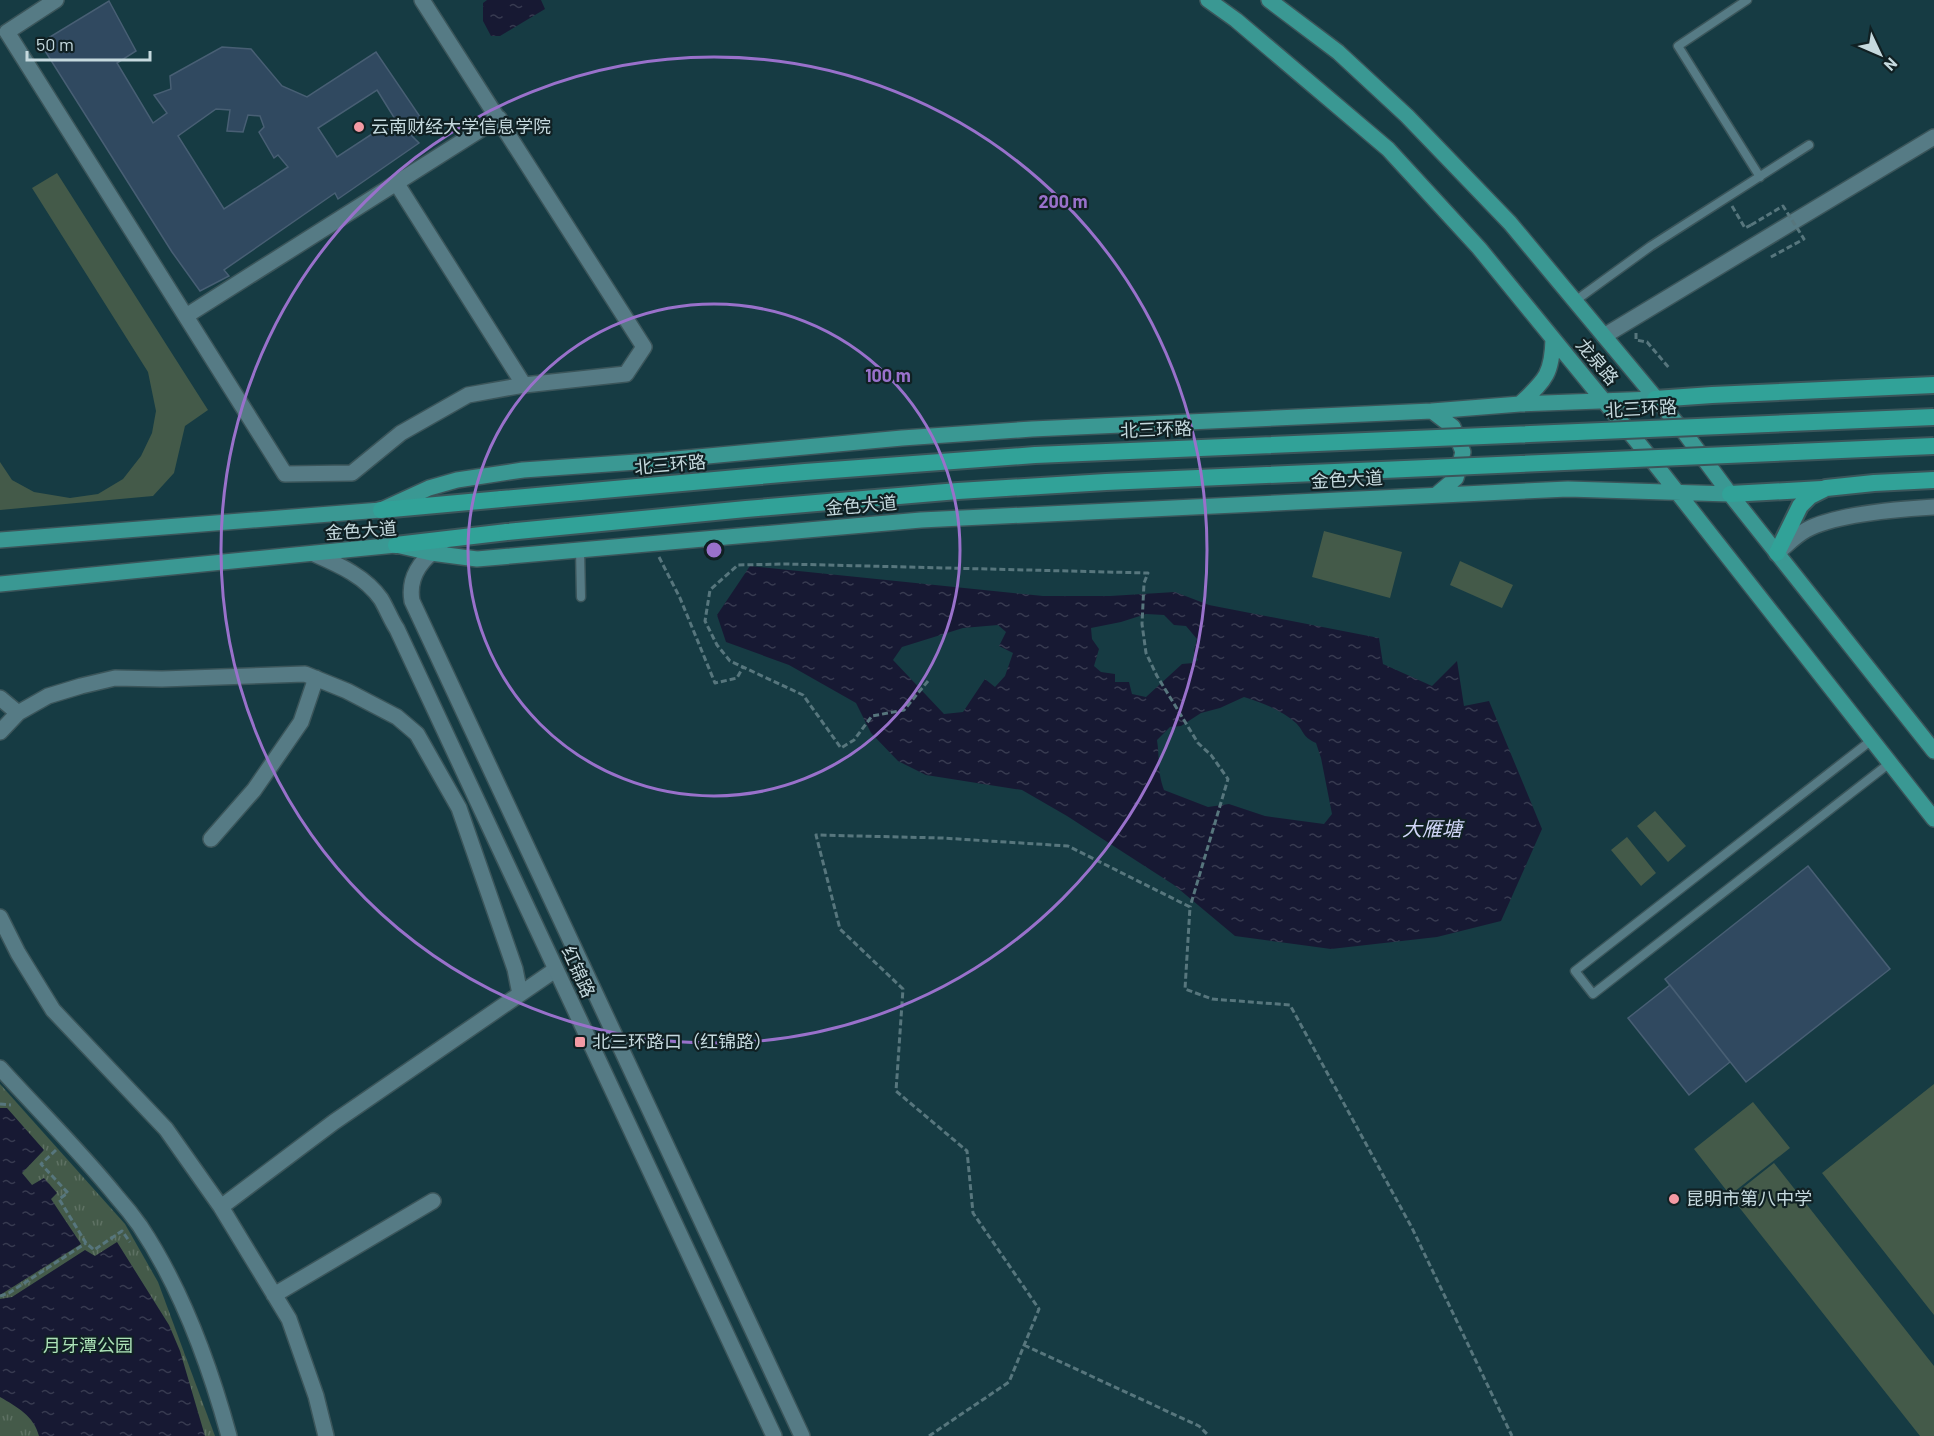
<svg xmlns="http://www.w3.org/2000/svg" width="1934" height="1436" font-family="Barlow,'Noto Sans SC',sans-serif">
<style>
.park{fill:url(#park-tufts)}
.garden{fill:#445a49}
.water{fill:url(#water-ripples);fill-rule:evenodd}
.building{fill:#304960;stroke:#485f74;stroke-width:1.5;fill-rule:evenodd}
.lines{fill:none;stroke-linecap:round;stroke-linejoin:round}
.service-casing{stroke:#3b555a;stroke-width:11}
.minor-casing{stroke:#3b555a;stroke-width:18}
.tertiary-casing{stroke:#3b555a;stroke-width:18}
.primary-casing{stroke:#3b555a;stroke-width:18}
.trunk-casing{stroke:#3b555a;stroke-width:20}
.path{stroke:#57767d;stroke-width:3;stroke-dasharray:6 3;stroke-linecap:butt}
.service{stroke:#567b85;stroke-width:8}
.minor{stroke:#567b85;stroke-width:15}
.tertiary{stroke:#567b85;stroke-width:15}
.primary{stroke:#3a9893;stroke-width:15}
.trunk{stroke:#31a298;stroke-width:16}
.trunk-bridge-casing{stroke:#3b555a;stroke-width:20;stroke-linecap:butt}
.path-bridge{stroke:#57767d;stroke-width:3;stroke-dasharray:6 3;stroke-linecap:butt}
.trunk-bridge{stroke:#31a298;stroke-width:16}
.ring{fill:none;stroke:#9971cb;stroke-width:3}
.poi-dot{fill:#f49aa4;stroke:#102023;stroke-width:2}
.labels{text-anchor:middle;stroke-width:4.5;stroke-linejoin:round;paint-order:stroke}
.poi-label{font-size:18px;fill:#c5d9de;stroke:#102023;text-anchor:start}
.street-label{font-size:18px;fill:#c5d9de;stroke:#102023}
.park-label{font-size:18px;fill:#abe1b7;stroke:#102023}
.water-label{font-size:20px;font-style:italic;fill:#d1d6f9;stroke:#102023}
.centre{fill:#9971cb;stroke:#102023;stroke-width:3}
.ring-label{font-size:18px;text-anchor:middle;font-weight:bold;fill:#9971cb;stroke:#102023;stroke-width:4.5;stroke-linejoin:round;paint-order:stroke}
</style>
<defs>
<pattern id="park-tufts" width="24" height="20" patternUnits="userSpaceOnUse" patternTransform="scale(1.5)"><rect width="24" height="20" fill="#445a49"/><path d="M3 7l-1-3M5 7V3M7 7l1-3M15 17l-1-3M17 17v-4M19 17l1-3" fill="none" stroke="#5e7163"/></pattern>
<pattern id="water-ripples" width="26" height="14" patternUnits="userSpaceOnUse" patternTransform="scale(1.5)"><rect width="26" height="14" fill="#171933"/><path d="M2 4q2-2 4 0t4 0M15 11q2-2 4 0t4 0" fill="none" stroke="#373a50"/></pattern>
</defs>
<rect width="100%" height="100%" fill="#163b43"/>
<path class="park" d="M0,1084L125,1224L158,1282L215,1436H0Z"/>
<path class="garden" d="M57,173L208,410L185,426L174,473L153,496L0,510V462L12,480L34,492L70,498L98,494L123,479L141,456L152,433L156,411L148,372L32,188Z
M1324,531L1402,552L1390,598L1312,577Z
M1460,561L1513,585L1502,608L1450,585Z
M1655,811L1686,846L1668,862L1637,826Z
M1627,837L1656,873L1641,886L1611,850Z
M1934,1084V1315L1822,1173Z
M1753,1102L1790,1148L1730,1195L1694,1149Z
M1774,1163L1934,1366V1436H1920L1731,1197Z"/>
<path class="water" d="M487,0H541L545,9L500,36H491L483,21V3Z
M750,566L1043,596H1110L1175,592L1209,605L1379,638L1383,664L1432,686L1457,661L1464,706L1489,701L1542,829L1501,921L1437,937L1331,949L1235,936L1174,885L1067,816L1022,790L926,775L898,761L871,733L856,703L789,665L726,642L717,615ZM1146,614L1164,615L1174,625L1186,626L1197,639L1194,651L1198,660L1193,663L1182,664L1146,697L1132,694L1129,682H1115V674L1101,672L1094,666L1099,649L1092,639L1091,628L1121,622ZM998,625L1006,632L999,646L1013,653L1005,676L995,687L985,679L963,712L944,714L893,660L902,647L963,628ZM1244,697C1262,703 1282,710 1296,723C1305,732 1301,736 1316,743L1321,758L1332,814L1324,824L1265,816L1229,804L1208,807L1164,790C1157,771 1160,760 1157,740L1170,727L1181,726L1201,713L1220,708Z
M0,1108H7L44,1150L22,1173L32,1185L44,1178L57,1193L51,1199L81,1244L0,1295Z
M117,1242L169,1325L180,1351L205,1436H39C34,1416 17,1407 0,1397V1299L12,1297L85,1250L95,1256Z"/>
<path class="building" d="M109,1L136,51L117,63L153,123L167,113L154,95L171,89L170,76L222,47L251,49L282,86L307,97L376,52L425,124L411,135L419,143L338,199L335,193L224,270L229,276L200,291L172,252L40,43ZM377,90L395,119L337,157L318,128ZM216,109L230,110L227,131L243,132L248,115L260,116L264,127L259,132L274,158L278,155L288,167L224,209L178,136Z
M1808,866L1890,969L1746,1082L1665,979Z
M1670,985L1730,1062L1689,1095L1628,1018Z"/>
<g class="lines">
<g class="service-casing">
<path id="service" d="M1747,0L1678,46L1760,177
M1575,301L1651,246L1809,145
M580,550L581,597
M1873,739L1575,971L1593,994L1891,762"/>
</g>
<g class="minor-casing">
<path id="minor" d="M56,0L7,32L285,474L352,473L401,433L468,395L524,385L626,374L644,347L422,0
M397,184L524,385
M186,316L499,118
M1604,336L1934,137
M1777,553C1786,546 1795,536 1806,530C1835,514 1900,509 1934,507
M0,698L18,713
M0,732L18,713L48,696L81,686L115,678L162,679L305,674L347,691L397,717L417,734L459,808L515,969L520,994
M211,839L254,790L301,722L316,678
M0,917L18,953L53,1010L166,1129L221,1207L289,1319L316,1396L326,1436
M0,1068C39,1111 81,1152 117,1197C125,1206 133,1216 140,1226C182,1289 209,1363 229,1436
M221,1207L334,1122L555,970
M274,1295L433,1201"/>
</g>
<g class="tertiary-casing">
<path id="tertiary" d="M440,547C420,560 408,578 412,601L802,1436
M314,554C339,565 365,576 381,599C387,609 391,620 397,629L774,1436"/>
</g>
<g class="primary-casing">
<path id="primary" d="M1208,0L1236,20L1388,149L1479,248L1644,450L1934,819
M1269,0L1338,52L1407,116L1510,223L1684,432L1730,494L1934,751
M1520,404C1545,380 1552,375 1553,339
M1432,411L1453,427L1463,452L1456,478L1436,495
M0,540L381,510L429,488L457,480L523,470L665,460L902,438L1032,429L1432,411L1520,404L1655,399
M0,584L396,545L431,553L477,559L921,520L1568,489L1730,494"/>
</g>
<g class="trunk-casing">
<path id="trunk" d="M1655,399L1712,395L1934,385
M1730,494L1822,489
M381,510L502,499
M396,545L507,532
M1777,553L1800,506L1810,496L1826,488L1874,483L1934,480"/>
</g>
<path class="path" d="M1732,206L1745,228L1751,225
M1636,333V340L1647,342L1670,369
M659,557L680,598L715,683L737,678L743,667
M928,681L904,710L872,716L854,740L841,748L803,695L730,661L717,645L705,621L710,590L738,565L786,564L1148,573L1144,583L1142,624L1146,653L1157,676L1198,743L1211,755L1228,779L1190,907
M0,1104L11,1105
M56,1150L41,1164L68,1193L59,1199L86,1243L94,1250L122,1231L130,1242
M0,1296L9,1293L86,1243
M1024,1345L1199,1426L1209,1436
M929,1436L1009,1382L1039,1309L973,1213L967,1151L896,1091L903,989L840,929L816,835L942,838L1068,846L1190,907L1185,989L1212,999L1290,1005L1412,1228L1512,1436"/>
<use href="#service" class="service"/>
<use href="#minor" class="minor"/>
<use href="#tertiary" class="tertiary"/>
<use href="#primary" class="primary"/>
<use href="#trunk" class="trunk"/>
<g class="trunk-bridge-casing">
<path id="trunk-bridge" d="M502,499L805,472L1035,455L1934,417
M507,532L746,509L958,491L1106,482L1934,446"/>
</g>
<path class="path-bridge" d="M1751,225L1783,206L1804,239L1769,258"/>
<use href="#trunk-bridge" class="trunk-bridge"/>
</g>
<g class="ring">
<circle cx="714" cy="550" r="246"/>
<circle cx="714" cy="550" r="493"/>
</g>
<g class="poi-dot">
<circle cx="359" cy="127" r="6"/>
<rect x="574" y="1036" width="12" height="12" rx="3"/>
<circle cx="1674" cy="1199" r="6"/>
</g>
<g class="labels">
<g class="poi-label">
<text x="371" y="133">云南财经大学信息学院</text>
<text x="592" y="1048">北三环路口（红锦路）</text>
<text x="1686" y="1205">昆明市第八中学</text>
</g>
<g class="street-label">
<text transform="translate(1597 362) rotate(50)" y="6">龙泉路</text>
<text transform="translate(1641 409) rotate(-3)" y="6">北三环路</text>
<text transform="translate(1156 430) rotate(-2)" y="6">北三环路</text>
<text transform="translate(670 465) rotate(-5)" y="6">北三环路</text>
<text transform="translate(1347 480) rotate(-3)" y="6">金色大道</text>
<text transform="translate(861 506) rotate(-5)" y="6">金色大道</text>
<text transform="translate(361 531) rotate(-4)" y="6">金色大道</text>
<text transform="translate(578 972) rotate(65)" y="6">红锦路</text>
</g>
<g class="park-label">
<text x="88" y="1352">月牙潭公园</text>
</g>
<g class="water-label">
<text x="1432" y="836">大雁塘</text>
</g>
</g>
<circle cx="714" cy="550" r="9" class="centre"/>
<g class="ring-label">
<text x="1063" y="208">200 m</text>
<text x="888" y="382">100 m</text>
</g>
<g transform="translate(1880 54) rotate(134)" stroke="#102023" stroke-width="4.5" paint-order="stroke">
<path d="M0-4.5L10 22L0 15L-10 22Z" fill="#c5d9de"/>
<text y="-9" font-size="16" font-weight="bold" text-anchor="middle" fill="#c5d9de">N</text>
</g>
<path d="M27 51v9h123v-9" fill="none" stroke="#c5d9de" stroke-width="3"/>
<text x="36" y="51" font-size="18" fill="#c5d9de" stroke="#102023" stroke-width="4.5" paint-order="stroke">50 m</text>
</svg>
